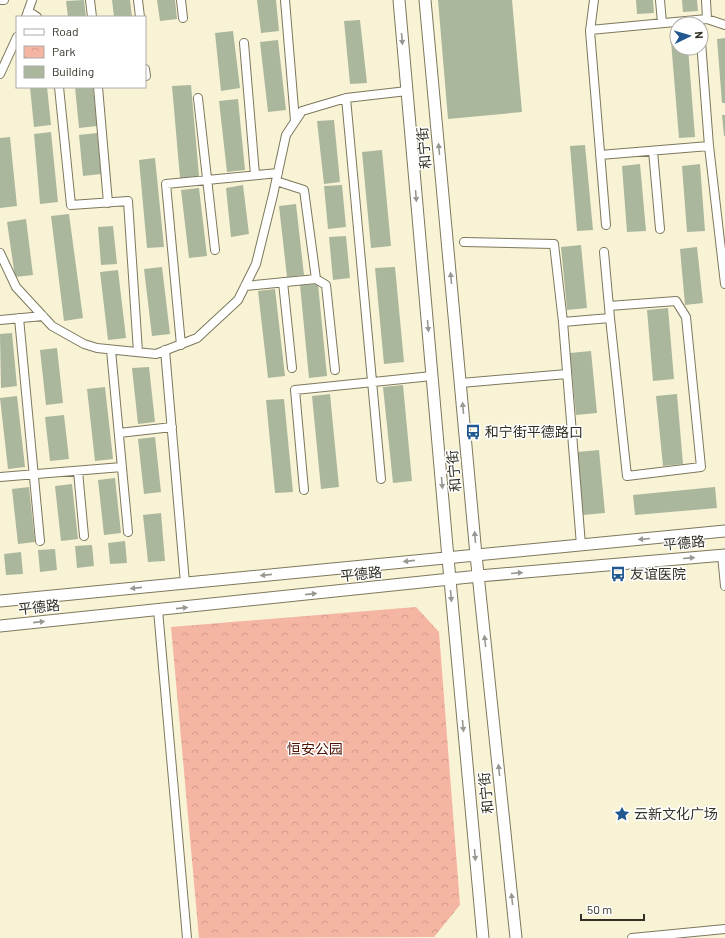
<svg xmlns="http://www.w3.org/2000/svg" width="725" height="938" font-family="Barlow,'Noto Sans SC',sans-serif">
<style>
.park{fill:url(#park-crowns)}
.building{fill:#aab79d}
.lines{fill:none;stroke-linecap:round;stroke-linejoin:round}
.minor-casing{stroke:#7d785d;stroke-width:10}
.major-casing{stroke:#7d785d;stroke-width:13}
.minor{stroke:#fff;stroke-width:8}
.major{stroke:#fff;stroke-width:11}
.oneway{fill:#989892}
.labels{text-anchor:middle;stroke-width:3;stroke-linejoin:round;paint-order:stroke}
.street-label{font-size:14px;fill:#323024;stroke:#fff}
.poi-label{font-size:14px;fill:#323024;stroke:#fff;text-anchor:start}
.park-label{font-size:14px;fill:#4e1202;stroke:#fff}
</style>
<defs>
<pattern id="park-crowns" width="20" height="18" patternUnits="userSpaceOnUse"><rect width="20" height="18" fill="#f5b5a3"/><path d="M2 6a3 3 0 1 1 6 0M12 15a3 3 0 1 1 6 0" fill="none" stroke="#d29c8c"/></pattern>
</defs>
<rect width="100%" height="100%" fill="#f9f3d5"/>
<path class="park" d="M416,607L439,632L460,905L434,937L199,938L171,627Z"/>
<path class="building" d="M84,0L86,17H68L66,1Z
M112,0H130L132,17H114Z
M157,0H175L177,19L160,21Z
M257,0H276L279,31L261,33Z
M438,0H512L522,112L448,119Z
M636,0H653L654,13L637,14Z
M682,0H697L698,11L683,12Z
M360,20L367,83L350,84L344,21Z
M233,31L240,88L221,91L215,33Z
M725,38V103H722L717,39Z
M278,40L286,110L268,112L260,42Z
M671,41H677V48H688L695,137L679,138Z
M191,85L199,176L180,178L172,86Z
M30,87H47L51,125L34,127Z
M75,87H93L97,126L79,128Z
M238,99L245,170L227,172L219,101Z
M722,115H725V136H724Z
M334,120L340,182L324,184L317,121Z
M51,132L58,202L40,204L34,134Z
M97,133L101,174L83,176L79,135Z
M10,137L17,206L0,208V138Z
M585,145L593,230L577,231L570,146Z
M382,150L391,246L371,248L362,152Z
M155,158L164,247L147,248L139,160Z
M640,164L646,231L627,232L622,166Z
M700,164L705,231L687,232L682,166Z
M243,185L249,234L231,237L226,188Z
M342,185L346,227L328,229L324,186Z
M199,188L207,256L189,258L181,190Z
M296,204L304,275L287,277L279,206Z
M69,214L83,318L64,321L51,216Z
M26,219L33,275L15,277L7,222Z
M113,226L117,264L101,265L98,227Z
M346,236L350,278L333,280L329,237Z
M581,245L587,308L567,310L561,247Z
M697,247L703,303L685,305L680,249Z
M162,267L170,334L152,336L144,269Z
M395,267L404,362L384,364L375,268Z
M118,270L126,338L108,340L100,272Z
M318,284L327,376L309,378L300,285Z
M275,289L285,376L268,378L258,291Z
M668,308L674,379L653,381L647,310Z
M12,333L17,386L1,388L0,334Z
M57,348L63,403L46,405L40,350Z
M591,351L597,413L576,415L570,353Z
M149,367L155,422L138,424L132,368Z
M403,385L412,481L393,483L383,387Z
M105,387L113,459L95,461L87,389Z
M330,394L339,487L321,489L312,396Z
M677,394L683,464L663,466L656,396Z
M17,396L25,467L8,469L0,398Z
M284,399L293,492L275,493L266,400Z
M64,415L69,459L50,461L45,417Z
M155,437L161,492L144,494L138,439Z
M599,450L605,513L583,515L577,452Z
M115,478L121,533L104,535L98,480Z
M72,484L78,539L61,541L55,486Z
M29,487L35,542L18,544L12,489Z
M715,487L717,508L635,515L633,495Z
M161,513L165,561L148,562L143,515Z
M125,541L127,563L110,564L108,543Z
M92,545L94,566L77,568L75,546Z
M55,549L57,570L40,572L38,550Z
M21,552L23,574L6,575L4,554Z"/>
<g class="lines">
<g class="minor-casing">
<path id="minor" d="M0,0H4
M90,0L92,17
M138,0L140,17
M181,0L183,18
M285,0L295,121
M594,0L590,31L606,225
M660,0L662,23
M28,11L37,17
M26,17L32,0
M707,19L725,25
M590,30L707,19L706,0
M701,42L709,146L725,284
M244,43L255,175
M145,69L146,76
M0,74L17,37
M59,87L71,205L128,201L138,352
M98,87L108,203
M198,98L215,250
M346,98L381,479
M653,151L660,229
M600,155L709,146
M276,181L304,190L316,279L326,285L335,370
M464,242L554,244L563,322L581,545
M604,252L610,318L627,476L701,467L686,317L676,301L609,306
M0,253L16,287L52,326L84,344L97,348L156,354L197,338L238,300L256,264L273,195L286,135L302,111L346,98L407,91
M283,282L292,368
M245,286L316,279
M19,318L40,541
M0,320L43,316
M563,322L610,318
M181,345L166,184L278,173
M111,350L128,532
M165,350L185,583
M461,383L567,374
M119,433L172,427
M78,471L84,536
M0,477L122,467
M304,490L295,390L432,376
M722,555L725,586
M158,610L187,938
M632,938L725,929"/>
</g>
<g class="major-casing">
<path id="major" d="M399,0L448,558L483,938
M425,0L476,555L516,938
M0,601L725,531
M0,626L479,576L725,555"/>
</g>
<use href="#minor" class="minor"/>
<use href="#major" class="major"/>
</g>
<defs><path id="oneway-solid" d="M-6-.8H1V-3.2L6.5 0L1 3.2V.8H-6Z"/></defs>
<g class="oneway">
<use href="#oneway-solid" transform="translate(402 39) rotate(85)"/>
<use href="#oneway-solid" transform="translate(439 149) rotate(-95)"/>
<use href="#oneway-solid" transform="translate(416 196) rotate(85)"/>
<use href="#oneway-solid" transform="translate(451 278) rotate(-95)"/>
<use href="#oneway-solid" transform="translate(428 326) rotate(85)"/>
<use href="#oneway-solid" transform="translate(463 408) rotate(-95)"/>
<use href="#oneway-solid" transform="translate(442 483) rotate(85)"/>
<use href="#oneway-solid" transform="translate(475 537) rotate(-95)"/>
<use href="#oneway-solid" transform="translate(644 539) rotate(175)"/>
<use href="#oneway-solid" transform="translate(689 558) rotate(-5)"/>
<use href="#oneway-solid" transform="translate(409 561) rotate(174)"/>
<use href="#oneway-solid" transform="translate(517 573) rotate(-5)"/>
<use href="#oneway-solid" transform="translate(266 575) rotate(174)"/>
<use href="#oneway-solid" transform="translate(136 588) rotate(174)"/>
<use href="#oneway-solid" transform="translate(311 594) rotate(-6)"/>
<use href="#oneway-solid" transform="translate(451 596) rotate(85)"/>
<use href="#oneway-solid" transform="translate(182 608) rotate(-6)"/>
<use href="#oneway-solid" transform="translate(39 622) rotate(-6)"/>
<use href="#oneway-solid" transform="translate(485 641) rotate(-96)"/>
<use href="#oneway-solid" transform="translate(463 726) rotate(85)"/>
<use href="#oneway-solid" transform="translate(499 770) rotate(-96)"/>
<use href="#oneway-solid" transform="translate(475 855) rotate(85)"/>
<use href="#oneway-solid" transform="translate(512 899) rotate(-96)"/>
</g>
<defs>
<g id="bus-bare" transform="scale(1.2)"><path d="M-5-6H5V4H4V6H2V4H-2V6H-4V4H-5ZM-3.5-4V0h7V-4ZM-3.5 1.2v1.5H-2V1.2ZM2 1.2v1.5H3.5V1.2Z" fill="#225890" stroke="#fff" stroke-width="2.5" paint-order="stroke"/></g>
<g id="sight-bare" transform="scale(1.2)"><path d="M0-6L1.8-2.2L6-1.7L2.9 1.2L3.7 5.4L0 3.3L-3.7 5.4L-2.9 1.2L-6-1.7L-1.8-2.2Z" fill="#225890" stroke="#fff" stroke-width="2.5" paint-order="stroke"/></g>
</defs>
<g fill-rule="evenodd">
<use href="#bus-bare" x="473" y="432"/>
<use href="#bus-bare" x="618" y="574"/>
<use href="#sight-bare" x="622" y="814"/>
</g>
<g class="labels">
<g class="street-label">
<text transform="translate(424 148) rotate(-95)" y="5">和宁街</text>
<text transform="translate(454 471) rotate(-95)" y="5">和宁街</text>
<text transform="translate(684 543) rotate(-5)" y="5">平德路</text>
<text transform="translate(361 574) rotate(-6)" y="5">平德路</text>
<text transform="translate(39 607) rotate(-6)" y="5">平德路</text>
<text transform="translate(486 793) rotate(-96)" y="5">和宁街</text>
</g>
<g class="poi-label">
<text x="485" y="437">和宁街平德路口</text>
<text x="630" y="579">友谊医院</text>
<text x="634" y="819">云新文化广场</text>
</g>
<g class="park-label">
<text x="315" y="754">恒安公园</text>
</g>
</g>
<rect x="16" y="16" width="130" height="72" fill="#ffffff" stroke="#adaca7"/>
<rect x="24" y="29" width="20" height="6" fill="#ffffff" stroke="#adaca7"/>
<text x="52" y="36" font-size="12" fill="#323024">Road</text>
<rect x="24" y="46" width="20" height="12" fill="url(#park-crowns)" stroke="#adaca7"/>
<text x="52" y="56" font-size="12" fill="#323024">Park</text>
<rect x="24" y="66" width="20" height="12" fill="#aab79d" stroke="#adaca7"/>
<text x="52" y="76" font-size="12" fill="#323024">Building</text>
<g transform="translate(689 36) rotate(85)"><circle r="19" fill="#ffffff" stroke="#adaca7"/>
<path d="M0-3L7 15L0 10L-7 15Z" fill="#225890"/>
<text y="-6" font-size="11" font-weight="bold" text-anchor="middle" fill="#323024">N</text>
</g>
<path d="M581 914v6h63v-6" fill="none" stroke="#323024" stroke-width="2"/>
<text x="587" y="914" font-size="12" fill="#323024" stroke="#ffffff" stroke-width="3" paint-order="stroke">50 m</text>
</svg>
